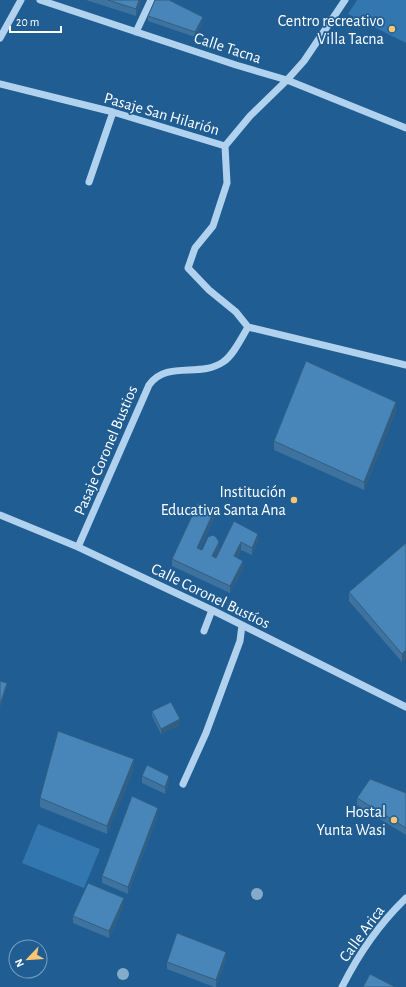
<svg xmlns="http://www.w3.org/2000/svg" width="406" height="987" font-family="'Alegreya Sans',sans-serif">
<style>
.green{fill:#3377b0}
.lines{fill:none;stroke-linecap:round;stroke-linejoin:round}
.minor{stroke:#b1d2ee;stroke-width:7}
.tree{fill:#85abcb}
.wall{fill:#3e739f}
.shaded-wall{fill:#325e82}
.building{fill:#4886b9;stroke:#325e82}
.poi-dot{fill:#fbc672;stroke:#205d92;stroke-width:1.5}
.labels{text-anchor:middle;stroke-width:3.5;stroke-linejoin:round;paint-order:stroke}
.poi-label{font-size:16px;fill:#fff;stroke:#205d92;text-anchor:end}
.street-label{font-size:16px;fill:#fff;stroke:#205d92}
</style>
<rect width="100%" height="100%" fill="#205d92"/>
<path class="green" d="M357,0H406V43L348,14Z
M38,824L100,849L84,888L22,863Z"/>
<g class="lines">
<path class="minor" d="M40,0L236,65L287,80L406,128
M136,32L151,0
M0,38L21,0
M0,84L113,112L225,146
M225,146L227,183L213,226L195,248L188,268L209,290L236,312L248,327
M225,146L250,116L287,80L304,61L345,0
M89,182L113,112
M248,327L406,365
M0,515L78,547L212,610L406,707
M78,547L149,385C167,360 200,378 223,362C233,356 242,337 248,327
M204,631L212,610
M183,784L206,733L240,641L242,625
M342,987C358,955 380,923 406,898"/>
</g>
<g class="tree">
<circle cx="257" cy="894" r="6"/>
<circle cx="123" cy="974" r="6"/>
</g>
<path class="wall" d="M86,0H141V3L136,16Z
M148,16L203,22L195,37L148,21Z
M396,411L364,490L274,450V441Z
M214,518L200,549L202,550L219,549L215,557L216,558L234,521L258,541L252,555L241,550L237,558L243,569L230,593L172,566V559Z
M406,543L402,662L349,601V592Z
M152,711L180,725L161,734L152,716Z
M134,768L107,834L40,807V798Z
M142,776L169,783L165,794L142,783Z
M406,793V835L357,805V798Z
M158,815L128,894L102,883V876Z
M124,905L109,938L73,923V916Z
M226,959L216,987H214L167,969V962Z"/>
<path class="shaded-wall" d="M139,0H141V3L136,16V9Z
M203,17V22L195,37V32Z
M396,402V411L364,490V482Z
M214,511V518L197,555V548Z
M258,534V541L252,555V548Z
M219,542V549L212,563V556Z
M241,542V550L234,563V556Z
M243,561V569L230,593V586Z
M406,650V659L402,662V654Z
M7,683V688L0,710V705Z
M180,719V725L161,734V729Z
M134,759V768L107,834V826Z
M169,776V783L165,794V787Z
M158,808V815L128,894V887Z
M124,898V905L109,938V931Z
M226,952V959L216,987V980Z"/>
<path class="building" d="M108,0H139L136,9Z
M155,0H169L203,17L195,32L148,16Z
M306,361L396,402L364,482L274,441Z
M198,503L214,511L197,548L202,550L208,537L213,535L216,537L219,542L212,556L216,558L234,521L258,534L252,548L241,542L234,556L243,561L230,586L172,559Z
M406,543V650L402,654L349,592Z
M0,681L7,683L0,705Z
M171,702L180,719L161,729L152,711Z
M58,731L134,759L107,826L40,798Z
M147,765L169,776L165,787L142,776Z
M370,779L406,793V828L357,798Z
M132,796L158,808L128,887L102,876Z
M88,883L124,898L109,931L73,916Z
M177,933L226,952L216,980L167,962Z
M370,974L395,987H363Z"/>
<g class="poi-dot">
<circle cx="392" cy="29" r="4"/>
<circle cx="294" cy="500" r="4"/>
<circle cx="394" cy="820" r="4"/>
</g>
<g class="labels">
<g class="poi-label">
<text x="384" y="26">Centro recreativo<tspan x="384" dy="18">Villa Tacna</tspan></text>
<text x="286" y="497">Institución<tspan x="286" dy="18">Educativa Santa Ana</tspan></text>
<text x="386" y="817">Hostal<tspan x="386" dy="18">Yunta Wasi</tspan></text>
</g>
<g class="street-label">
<text transform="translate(228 47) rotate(18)" y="6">Calle Tacna</text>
<text transform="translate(162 113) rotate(16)" y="6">Pasaje San Hilarión</text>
<text transform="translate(105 450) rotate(-67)" y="6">Pasaje Coronel Bustios</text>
<text transform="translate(211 595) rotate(26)" y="6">Calle Coronel Bustíos</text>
<text transform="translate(361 933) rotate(-54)" y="6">Calle Arica</text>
</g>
</g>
<g transform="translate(28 959) rotate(245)"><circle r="19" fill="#205d92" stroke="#799ebe"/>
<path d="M0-3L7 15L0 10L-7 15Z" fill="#fbc672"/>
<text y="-6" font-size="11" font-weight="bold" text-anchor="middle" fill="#ffffff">N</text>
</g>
<path d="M10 26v6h51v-6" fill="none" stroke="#ffffff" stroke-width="2"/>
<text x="16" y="26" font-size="12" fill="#ffffff" stroke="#205d92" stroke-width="3" paint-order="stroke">20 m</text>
</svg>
